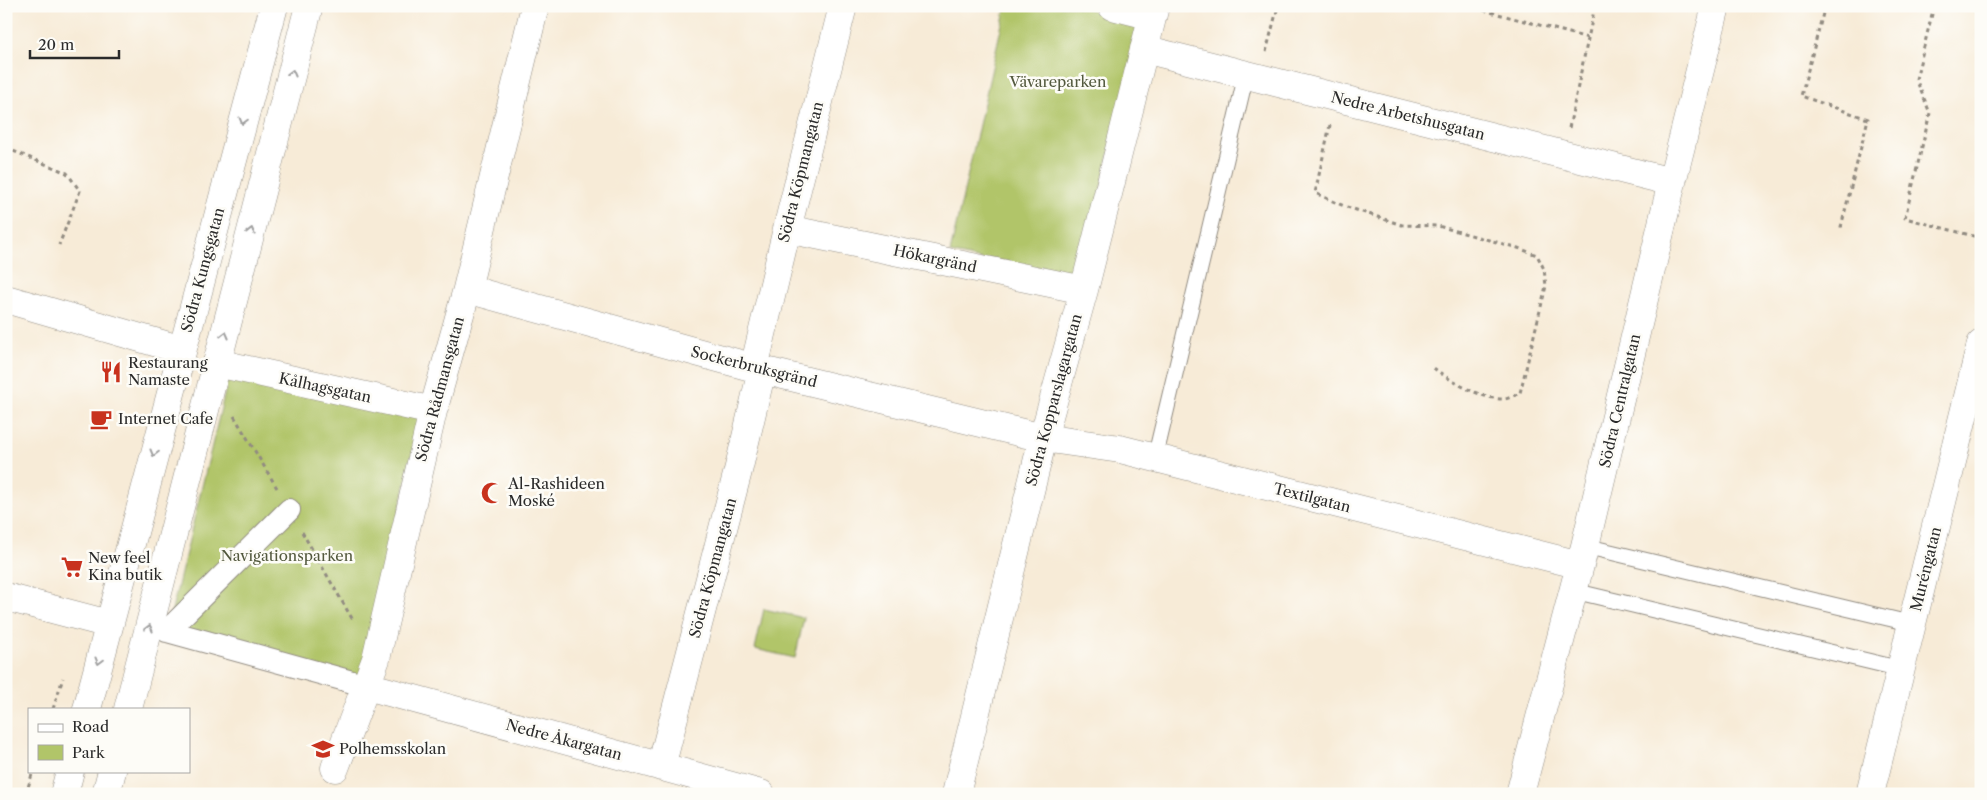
<svg xmlns="http://www.w3.org/2000/svg" width="1987" height="800" font-family="'Libre Caslon Text',serif">
<style>
.green{fill:#b1c569;stroke:#6e784a}
.lines{fill:none;stroke-linecap:round;stroke-linejoin:round}
.service-casing{stroke:#918b81;stroke-width:17}
.pedestrian-casing{stroke:#918b81;stroke-width:24}
.minor-casing{stroke:#918b81;stroke-width:29}
.tertiary-casing{stroke:#918b81;stroke-width:29}
.path{stroke:#918b81;stroke-width:3;stroke-dasharray:4 4;stroke-linecap:butt}
.service{stroke:#fff;stroke-width:15}
.pedestrian{stroke:#fff;stroke-width:22}
.minor{stroke:#fff;stroke-width:28}
.tertiary{stroke:#fff;stroke-width:28}
.oneway{stroke:#a0a0a0}
.labels{text-anchor:middle;stroke-width:5;stroke-linejoin:round;paint-order:stroke}
.park-label{font-size:15px;fill:#53593e;stroke:#fdfcf7}
.street-label{font-size:15px;fill:#2b2b2b;stroke:#fdfcf7}
.poi-label{font-size:15px;fill:#2b2b2b;stroke:#fdfcf7;text-anchor:start}
</style>
<rect width="100%" height="100%" fill="#fdfcf7"/>
<filter id="ink" filterUnits="userSpaceOnUse"><feTurbulence type="fractalNoise" baseFrequency=".02" numOctaves="2"/><feDisplacementMap in="SourceGraphic" scale="10" xChannelSelector="R" yChannelSelector="G"/><feConvolveMatrix kernelMatrix="1 2 1 2 8 2 1 2 1" color-interpolation-filters="sRGB"/></filter>
<filter id="wash" filterUnits="userSpaceOnUse"><feTurbulence type="fractalNoise" baseFrequency=".0096" numOctaves="4" result="noise"/><feDisplacementMap in="SourceGraphic" scale="20" xChannelSelector="R" yChannelSelector="G"/><feGaussianBlur stdDeviation="1.12" result="paint"/><feColorMatrix in="noise" values="0 0 0 0 0 0 0 0 0 0 0 0 0 0 0 0 0 1.4 0 .05"/><feComposite in="paint" operator="in"/></filter>
<g filter="url(#wash)">
<rect width="100%" height="100%" fill="#f7ebd7"/>
<path class="green" d="M1006,6H1074L1142,21L1078,281L950,253Z
M231,367L423,409L359,684L167,631Z
M764,609L804,618L795,658L755,649Z"/>
</g>
<g filter="url(#ink)">
<g class="lines">
<g class="service-casing">
<path id="service" d="M1155,458L1246,75
M1585,546L1913,624
M1574,591L1901,669"/>
</g>
<g class="pedestrian-casing">
<path id="pedestrian" d="M167,631L367,686
M167,631L289,510"/>
</g>
<g class="minor-casing">
<path id="minor" d="M1112,6L1152,16
M1144,49L1672,182
M787,229L1084,290
M467,289L762,370L1043,438L1120,449L1580,565
M6,299L182,350
M217,363L433,411
M754,368L787,229L843,6
M6,597L109,624
M367,686L761,794
M661,767L739,467L762,370
M335,768L376,659L433,411L467,289L535,6
M956,794L1043,438L1084,290L1155,6
M1520,794L1585,546L1672,182L1716,6"/>
</g>
<g class="tertiary-casing">
<path id="tertiary" d="M87,709L274,6
M128,709L309,6
M64,794L70,771
M106,794L112,771
M1870,794L1981,344"/>
</g>
<path class="path" d="M1468,6L1588,38
M1825,6L1801,96L1868,119L1840,231
M1934,6L1916,79L1930,113L1905,218L1981,238
M1266,52L1278,6
M1330,125L1315,193L1344,206L1402,225L1438,226L1518,248L1537,255L1544,269L1546,286L1520,393C1515,395 1507,400 1502,399C1478,398 1449,380 1431,366
M1569,128L1595,6
M6,148L67,173L80,191L59,245
M234,416L277,488
M302,532L354,622
M53,709L63,678
M26,794L33,771"/>
<use href="#service" class="service"/>
<use href="#pedestrian" class="pedestrian"/>
<use href="#minor" class="minor"/>
<use href="#tertiary" class="tertiary"/>
</g>
<defs><path id="oneway-chevron" d="M-2-3.5L2.5 0L-2 3.5" fill="none" stroke-width="1.6" stroke-linecap="round" stroke-linejoin="round" transform="scale(1.25)"/></defs>
<g class="oneway">
<use href="#oneway-chevron" transform="translate(292 73) rotate(-76)"/>
<use href="#oneway-chevron" transform="translate(243 121) rotate(105)"/>
<use href="#oneway-chevron" transform="translate(251 231) rotate(-76)"/>
<use href="#oneway-chevron" transform="translate(225 335) rotate(-76)"/>
<use href="#oneway-chevron" transform="translate(154 453) rotate(105)"/>
<use href="#oneway-chevron" transform="translate(149 628) rotate(-76)"/>
<use href="#oneway-chevron" transform="translate(99 661) rotate(105)"/>
</g>
</g>
<defs>
<g id="restaurant-bare" transform="scale(1.725)"><path d="M-5-6h1v4h1v-4h1v4h1v-4h1v5L-1.5 .5V6h-2V.5L-5-1ZM5-6V6H3V1.5H1.5Q1.5-4 5-6Z" fill="#c8321e" stroke="#fdfcf7" stroke-width="2.5" paint-order="stroke"/></g>
<g id="cafe-bare" transform="scale(1.725)"><path d="M-5.5-4.5H6V0H3Q3 3.5 0 3.5H-2.5Q-5.5 3.5-5.5 0ZM3-3.2v2h1.7v-2ZM-6 4.5H4V6H-6Z" fill="#c8321e" stroke="#fdfcf7" stroke-width="2.5" paint-order="stroke"/></g>
<g id="mosque-bare" transform="scale(1.725)"><path d="M3.5-4.9A6 6 0 1 0 3.5 4.9A5 5 0 1 1 3.5-4.9Z" fill="#c8321e" stroke="#fdfcf7" stroke-width="2.5" paint-order="stroke"/></g>
<g id="supermarket-bare" transform="scale(1.725)"><path d="M-6-5.5h2.5l.6 2H6L4.5 2H-2.5L-4.4-4H-6ZM-1.5 3.2a1.3 1.3 0 1 0 .1 0ZM3 3.2a1.3 1.3 0 1 0 .1 0Z" fill="#c8321e" stroke="#fdfcf7" stroke-width="2.5" paint-order="stroke"/></g>
<g id="school-bare" transform="scale(1.725)"><path d="M0-5L7-2L0 1L-7-2ZM-4 1L0 2.5L4 1V4Q0 6-4 4Z" fill="#c8321e" stroke="#fdfcf7" stroke-width="2.5" paint-order="stroke"/></g>
</defs>
<g fill-rule="evenodd">
<use href="#restaurant-bare" x="111" y="372"/>
<use href="#cafe-bare" x="101" y="419"/>
<use href="#mosque-bare" x="492" y="493"/>
<use href="#supermarket-bare" x="72" y="567"/>
<use href="#school-bare" x="323" y="749"/>
</g>
<g class="labels">
<g class="park-label">
<text x="1058" y="87">Vävareparken</text>
<text x="287" y="561">Navigationsparken</text>
</g>
<g class="street-label">
<text transform="translate(1408 116) rotate(14)" y="5">Nedre Arbetshusgatan</text>
<text transform="translate(801 172) rotate(-76)" y="5">Södra Köpmangatan</text>
<text transform="translate(935 259) rotate(12)" y="5">Hökargränd</text>
<text transform="translate(203 270) rotate(-75)" y="5">Södra Kungsgatan</text>
<text transform="translate(754 367) rotate(14)" y="5">Sockerbruksgränd</text>
<text transform="translate(325 388) rotate(12)" y="5">Kålhagsgatan</text>
<text transform="translate(440 389) rotate(-75)" y="5">Södra Rådmansgatan</text>
<text transform="translate(1054 400) rotate(-75)" y="5">Södra Kopparslagargatan</text>
<text transform="translate(1620 401) rotate(-77)" y="5">Södra Centralgatan</text>
<text transform="translate(1312 498) rotate(14)" y="5">Textilgatan</text>
<text transform="translate(713 568) rotate(-75)" y="5">Södra Köpmangatan</text>
<text transform="translate(1926 569) rotate(-76)" y="5">Muréngatan</text>
<text transform="translate(564 740) rotate(15)" y="5">Nedre Åkargatan</text>
</g>
<g class="poi-label">
<text x="128" y="368">Restaurang<tspan x="128" dy="17">Namaste</tspan></text>
<text x="118" y="424">Internet Cafe</text>
<text x="508" y="489">Al-Rashideen<tspan x="508" dy="17">Moské</tspan></text>
<text x="88" y="563">New feel<tspan x="88" dy="17">Kina butik</tspan></text>
<text x="339" y="754">Polhemsskolan</text>
</g>
</g>
<rect width="1987" height="800" fill="none" stroke="#fdfcf7" stroke-width="25"/>
<rect x="28" y="708" width="162" height="65" fill="#fdfcf7" stroke="#a9a8a5"/>
<rect x="38" y="724" width="25" height="8" fill="#ffffff" stroke="#a9a8a5"/>
<text x="72" y="732" font-size="15" fill="#2b2b2b">Road</text>
<rect x="38" y="745" width="25" height="15" fill="#b1c569" stroke="#a9a8a5"/>
<text x="72" y="758" font-size="15" fill="#2b2b2b">Park</text>
<path d="M30 50v8h89v-8" fill="none" stroke="#2b2b2b" stroke-width="2.5"/>
<text x="38" y="50" font-size="15" fill="#2b2b2b" stroke="#fdfcf7" stroke-width="4" paint-order="stroke">20 m</text>
</svg>
